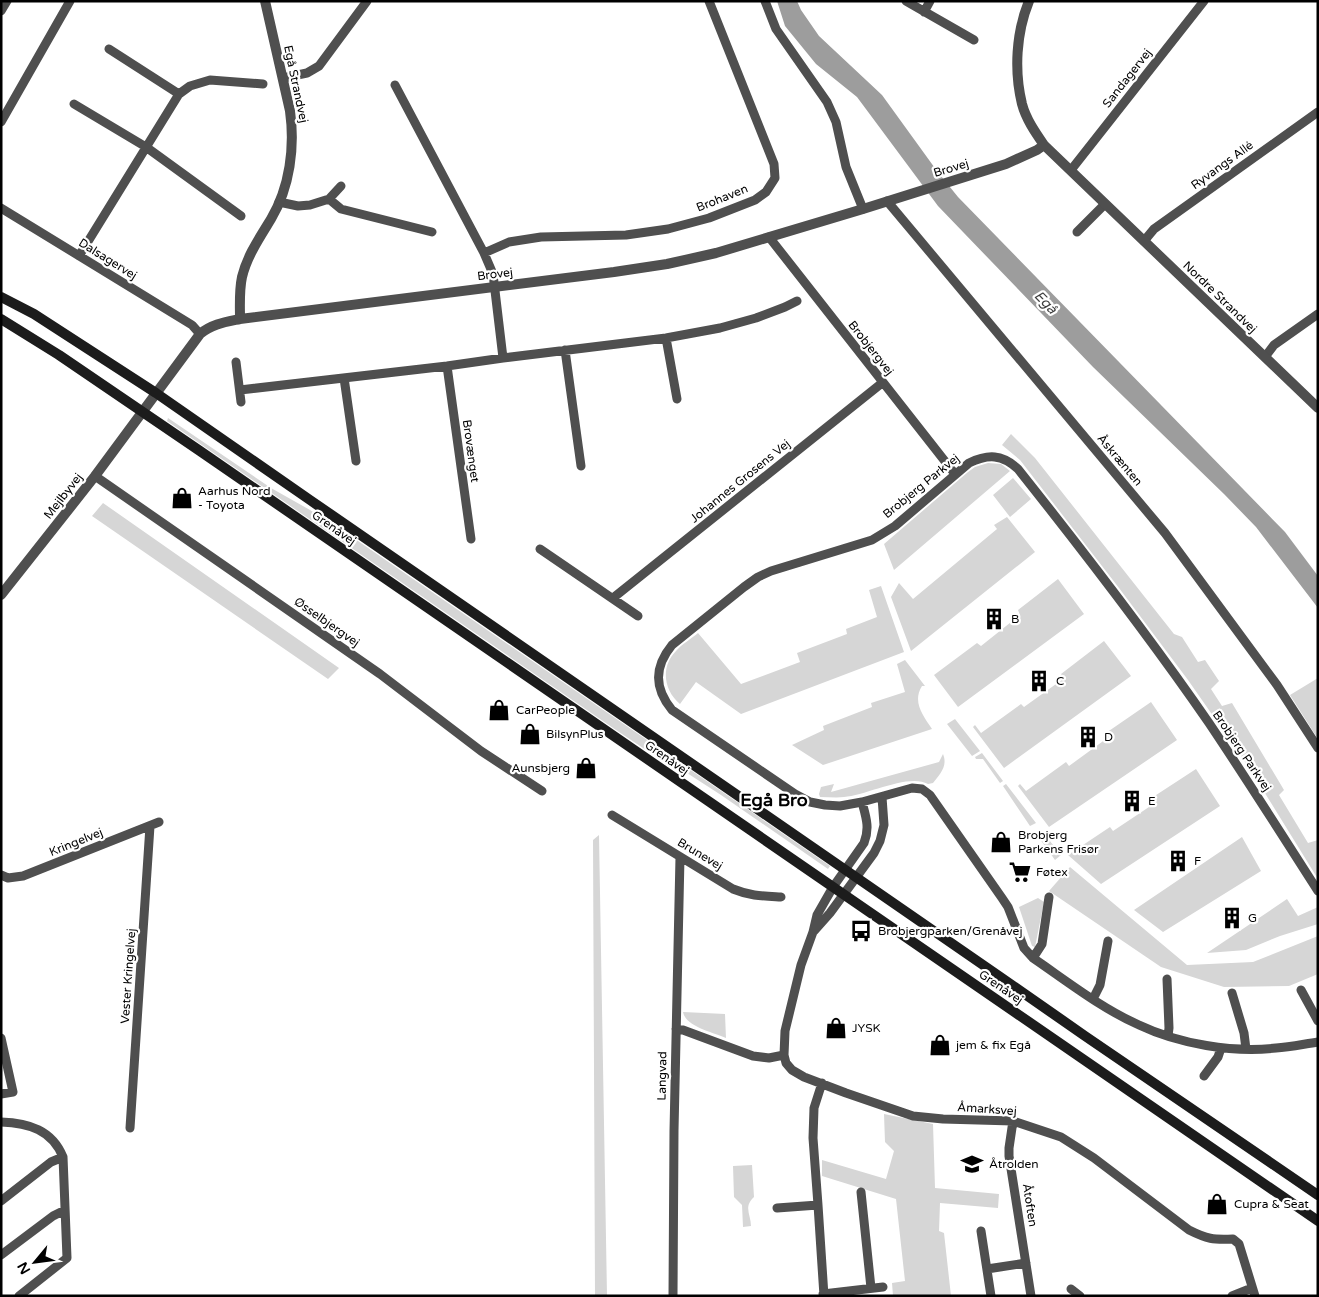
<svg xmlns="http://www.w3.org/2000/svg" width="1319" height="1297" font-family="'Varela Round',sans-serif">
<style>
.green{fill:#d6d6d6}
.water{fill:#9d9d9d}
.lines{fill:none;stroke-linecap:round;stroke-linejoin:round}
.minor{stroke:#4f4f4f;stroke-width:9}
.tertiary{stroke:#4f4f4f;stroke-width:10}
.secondary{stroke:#1c1c1c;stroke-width:10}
.labels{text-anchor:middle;stroke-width:4.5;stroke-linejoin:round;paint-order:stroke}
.street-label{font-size:12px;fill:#000;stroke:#fff}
.poi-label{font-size:12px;fill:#000;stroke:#fff;text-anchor:start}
.water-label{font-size:14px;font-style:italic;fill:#3e3e3e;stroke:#fff}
.district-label{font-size:18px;font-weight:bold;fill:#000;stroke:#fff}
</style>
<rect width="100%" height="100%" fill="#fff"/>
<path class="green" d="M168,418L271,488L310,510L345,532L830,866L828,869L721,795L687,773L649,752L616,730L167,421Z
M1011,434L1035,458L1174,634L1182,637L1198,662L1205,660L1219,681L1211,689L1222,706L1232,703L1284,790L1279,795L1308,843L1318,840V879L1250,769L1188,680L1119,588L1020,460L1002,445Z
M988,463L1001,464L1010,471L894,570L884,544L968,472L975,467Z
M1013,478L1031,499L1010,517L993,495Z
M103,503L339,668L328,679L92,516Z
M1007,517L1035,552L911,651L891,597L899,583L913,599L997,529L994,525Z
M1058,579L1084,614L958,707L934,675L977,643L981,646L1020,615L1018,610Z
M881,586L904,652L741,714L696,682L680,704C664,691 660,667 676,651C682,644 691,639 698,633L741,684L800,662L797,653L847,634L846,629L877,617L869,590Z
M1104,641L1131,676L1004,768L973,727L975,725L981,733L1021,704L1024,707L1063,679L1061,674Z
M905,660L925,686H922C912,702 923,715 932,729L823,765L792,745L824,730L823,726L872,707L871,703L905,692L897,664Z
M1318,678V739L1290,695Z
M1151,702L1177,740L1049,827L1018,786L1020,784L1026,791L1066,762L1069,766L1106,739L1103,735Z
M955,719L980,751L972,756L947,724Z
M982,753L1003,781L1000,783L983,759H976L975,757Z
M943,754C948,766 940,774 933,783L928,784C909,773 867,795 844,797C837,798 828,797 820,797L819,794L821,787L834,784L831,792L939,762Z
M1196,769L1220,806L1101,884L1068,855L1110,827L1113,831L1152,805L1150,799Z
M1006,784L1036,823L1030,826L1003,786Z
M1042,831L1061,855L1055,860L1037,835Z
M599,835L607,1296H595L593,840Z
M1242,837L1261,871L1163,932L1134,910Z
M1070,867L1187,965L1253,962L1318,936V974L1289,986L1224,987L1161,967L1049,891Z
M1038,898L1044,902L1035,947L1032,946L1019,907Z
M1287,899L1298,916L1318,907V924L1280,936L1246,950L1207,953Z
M683,1012L725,1014L726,1038C713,1032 686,1027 683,1012Z
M884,1114L933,1124L935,1188L999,1194L998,1208L940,1203L939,1231L944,1233L951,1296H893L892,1283L905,1281L896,1199L822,1176V1160L886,1179L894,1151L885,1142Z
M752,1165L754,1197C743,1207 751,1215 751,1226L743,1227L742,1205L734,1197L733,1166Z"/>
<path class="water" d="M777,1H797L801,10L819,36L882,95L937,171L958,197L1285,532L1318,576V608L1256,527L1224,494L1093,367L938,206L857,97L816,64L785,26Z"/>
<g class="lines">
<path class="minor" d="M765,1L776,29L827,102L836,122L846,167L863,209
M906,1L974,40
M1,11L7,1
M924,12L930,1
M109,49L179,94
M283,78L307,73L319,66L367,1
M395,85L484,253L493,274L503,358
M74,104L146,147L241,216
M1,122L70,1
M1071,170L1204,1
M329,199L341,209L432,232
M887,201L1165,533L1277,685L1318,748
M279,202L298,206L310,205L329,199L341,186
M1,208L192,325L200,334
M1077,232L1105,204
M769,237L955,474
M1144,241L1154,229L1318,112
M484,253L509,242L541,237L626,235L668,229L709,218L755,200L766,192L775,178L774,164L709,1
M79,256L179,94L190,86L210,80L263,84
M666,338L677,399
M565,350L581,466
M1265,357L1274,345L1318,314
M236,362L241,402
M447,366L471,539
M344,378L356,461
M240,390L447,366L503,358L666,338L720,328L756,318L785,307L797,301
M95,476L380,674L481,751L542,791
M540,549L638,616
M613,598L882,383
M862,802C866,817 870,828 864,843L833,887L817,915L813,932L801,965L785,1031L784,1055L786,1063L792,1070L804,1077L846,1093L913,1116L943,1119L1013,1121L1061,1137L1094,1158L1189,1230C1207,1239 1213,1240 1233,1239L1239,1244L1255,1296
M612,815L733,889C750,896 763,896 781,897
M1,875L8,878L23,876L159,822
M1318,891C1282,835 1246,778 1209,723C1149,636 1084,552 1018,469C1002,454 988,454 969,463L895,526L872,540L771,571L758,577L744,587L672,645C654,667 654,688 672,710L795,794L810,802L825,805L840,806L862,802L912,788L922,789L930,795L1002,898L1008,907L1024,948L1033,958C1068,982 1101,1008 1139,1025C1179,1044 1233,1053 1276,1048C1290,1047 1304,1044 1318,1042
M814,931L830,913L874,853L880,841L884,825L882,797
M1033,958L1042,944L1049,897
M1167,979L1169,1028L1168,1036
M1301,990L1318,1021
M1232,993L1244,1033L1246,1049
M1093,999L1100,985L1108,941
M676,1029L683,1030L753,1056L769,1058L784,1055
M1,1038L13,1092L1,1094
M1204,1076L1218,1057L1221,1048
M822,1083L814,1108L813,1138L818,1205L824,1296
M1013,1121L1009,1148V1156L1031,1296
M1,1122C29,1123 52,1130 63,1157L67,1258L19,1296
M130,1128L150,826
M861,1192L871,1288
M1,1201L51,1162L63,1157
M777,1208L818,1205
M981,1231L991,1296
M1,1255L53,1216L65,1210
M987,1269L1026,1263
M1071,1289L1080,1296
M823,1294L883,1287
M673,1296L674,1131L680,857
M1232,1296L1252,1288"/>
<path class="tertiary" d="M1029,1C1016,33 1014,71 1022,104C1026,119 1035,132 1044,145L1318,408
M240,319C240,305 239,291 242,277C247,256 260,237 271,219C290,187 295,147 290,111L265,1
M1,595L95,476L200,334C212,324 226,322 240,319L614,272L667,264L716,253L863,209L1006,164L1037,150L1044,145"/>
<path class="secondary" d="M1,297L34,314L156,393L310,500L999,976L1085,1036L1318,1195
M1,319L59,355L200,451L1318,1221"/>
</g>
<defs>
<g id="shop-bare" transform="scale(1.725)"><path d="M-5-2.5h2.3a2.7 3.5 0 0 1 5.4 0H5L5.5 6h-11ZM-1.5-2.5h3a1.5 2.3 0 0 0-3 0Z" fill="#000" stroke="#fff" stroke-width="2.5" paint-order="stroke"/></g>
<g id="building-bare" transform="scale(1.725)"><path d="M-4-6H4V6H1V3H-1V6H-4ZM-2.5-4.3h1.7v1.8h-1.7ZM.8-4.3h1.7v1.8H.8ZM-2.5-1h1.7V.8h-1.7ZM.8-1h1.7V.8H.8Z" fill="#000" stroke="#fff" stroke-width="2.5" paint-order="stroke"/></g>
<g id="supermarket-bare" transform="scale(1.725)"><path d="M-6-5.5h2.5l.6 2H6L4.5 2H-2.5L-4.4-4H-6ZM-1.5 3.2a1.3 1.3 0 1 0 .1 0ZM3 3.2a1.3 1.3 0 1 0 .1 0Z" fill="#000" stroke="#fff" stroke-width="2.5" paint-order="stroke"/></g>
<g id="bus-bare" transform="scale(1.725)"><path d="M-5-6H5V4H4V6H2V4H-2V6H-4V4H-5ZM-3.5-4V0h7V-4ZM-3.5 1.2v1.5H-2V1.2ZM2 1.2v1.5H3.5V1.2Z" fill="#000" stroke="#fff" stroke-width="2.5" paint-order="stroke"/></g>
<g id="school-bare" transform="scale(1.725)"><path d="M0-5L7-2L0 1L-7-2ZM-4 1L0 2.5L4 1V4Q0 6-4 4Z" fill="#000" stroke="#fff" stroke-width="2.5" paint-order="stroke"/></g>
</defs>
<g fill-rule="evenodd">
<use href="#shop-bare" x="182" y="498"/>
<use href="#building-bare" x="994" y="619"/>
<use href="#building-bare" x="1039" y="681"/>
<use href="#shop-bare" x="499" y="710"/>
<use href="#shop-bare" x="530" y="734"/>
<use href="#building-bare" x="1088" y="737"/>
<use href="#shop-bare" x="586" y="768"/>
<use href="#building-bare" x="1132" y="801"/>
<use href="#shop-bare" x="1001" y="842"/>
<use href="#building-bare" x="1178" y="861"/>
<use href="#supermarket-bare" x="1020" y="872"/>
<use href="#building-bare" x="1232" y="918"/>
<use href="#bus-bare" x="861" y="931"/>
<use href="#shop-bare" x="836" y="1028"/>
<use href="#shop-bare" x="940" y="1045"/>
<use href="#school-bare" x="972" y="1164"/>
<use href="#shop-bare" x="1217" y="1204"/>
</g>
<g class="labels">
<g class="street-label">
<text transform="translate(1127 78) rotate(-52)" y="4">Sandagervej</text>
<text transform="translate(296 84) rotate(78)" y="4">Egå Strandvej</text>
<text transform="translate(1222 165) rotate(-36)" y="4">Ryvangs Allé</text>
<text transform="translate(951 168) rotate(-17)" y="4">Brovej</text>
<text transform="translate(722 198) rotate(-22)" y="4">Brohaven</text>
<text transform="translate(108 259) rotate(32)" y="4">Dalsagervej</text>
<text transform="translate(495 274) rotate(-7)" y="4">Brovej</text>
<text transform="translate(1220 297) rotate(44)" y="4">Nordre Strandvej</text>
<text transform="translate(871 348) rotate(52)" y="4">Brobjergvej</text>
<text transform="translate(471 451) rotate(82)" y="4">Brovænget</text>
<text transform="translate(1120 460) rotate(50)" y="4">Åskrænten</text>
<text transform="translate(740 481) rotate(-39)" y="4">Johannes Grosens Vej</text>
<text transform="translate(921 486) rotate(-39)" y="4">Brobjerg Parkvej</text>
<text transform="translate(63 496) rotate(-52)" y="4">Mejlbyvej</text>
<text transform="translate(334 528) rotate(35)" y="4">Grenåvej</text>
<text transform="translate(327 622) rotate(35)" y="4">Øsselbjergvej</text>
<text transform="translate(1242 751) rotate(56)" y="4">Brobjerg Parkvej</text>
<text transform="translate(667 758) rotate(35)" y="4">Grenåvej</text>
<text transform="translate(76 842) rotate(-22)" y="4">Kringelvej</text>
<text transform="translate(700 854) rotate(31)" y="4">Brunevej</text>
<text transform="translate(128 976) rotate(-86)" y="4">Vester Kringelvej</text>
<text transform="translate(1001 987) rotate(34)" y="4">Grenåvej</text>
<text transform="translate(662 1076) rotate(-89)" y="4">Langvad</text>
<text transform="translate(987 1109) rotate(4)" y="4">Åmarksvej</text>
<text transform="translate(1030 1205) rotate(81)" y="4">Åtoften</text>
</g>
<g class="poi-label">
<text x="198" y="495">Aarhus Nord<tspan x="198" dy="14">- Toyota</tspan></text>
<text x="1011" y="623">B</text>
<text x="1056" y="685">C</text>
<text x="516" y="714">CarPeople</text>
<text x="546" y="738">BilsynPlus</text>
<text x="1104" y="741">D</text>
<text x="570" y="772" text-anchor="end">Aunsbjerg</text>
<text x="1148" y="805">E</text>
<text x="1018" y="839">Brobjerg<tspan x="1018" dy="14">Parkens Frisør</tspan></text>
<text x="1194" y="865">F</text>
<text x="1036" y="876">Føtex</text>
<text x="1248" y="922">G</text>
<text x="878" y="935">Brobjergparken/Grenåvej</text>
<text x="852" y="1032">JYSK</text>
<text x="956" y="1049">jem &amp; fix Egå</text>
<text x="989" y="1168">Åtrolden</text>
<text x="1234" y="1208">Cupra &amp; Seat</text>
</g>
<g class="water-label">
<text transform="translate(1046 302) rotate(46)" y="5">Egå</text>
</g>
<g class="district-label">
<text x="774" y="806">Egå Bro</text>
</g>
</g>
<rect width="1319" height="1297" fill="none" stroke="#000000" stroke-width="5"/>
<g transform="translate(35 1262) rotate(241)" stroke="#ffffff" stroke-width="4" paint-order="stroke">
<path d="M0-4L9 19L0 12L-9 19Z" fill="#000000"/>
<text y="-8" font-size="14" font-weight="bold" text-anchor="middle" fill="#000000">N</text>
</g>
</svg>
